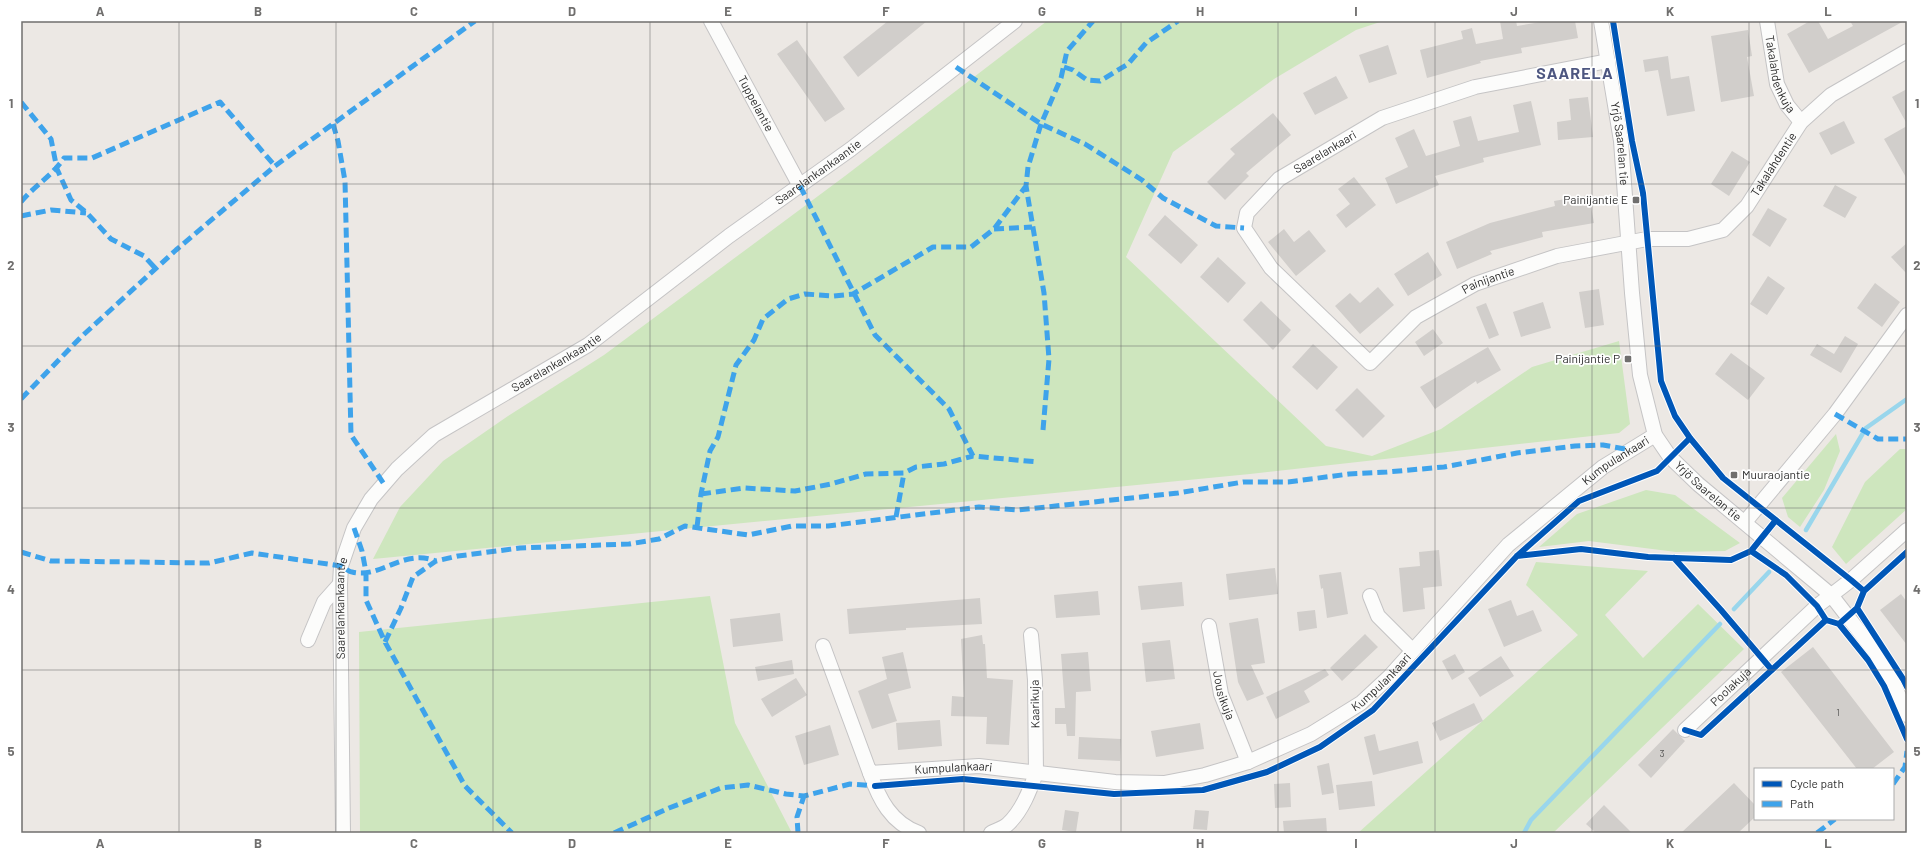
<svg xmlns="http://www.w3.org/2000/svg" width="1928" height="854" font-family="Barlow,sans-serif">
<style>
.green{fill:#cee6be}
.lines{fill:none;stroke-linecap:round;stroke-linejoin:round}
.stream{stroke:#99d6ec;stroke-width:4.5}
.building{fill:#d1cecb}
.street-casing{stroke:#c5c4c5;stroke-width:16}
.street{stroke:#fcfcfb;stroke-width:14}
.quiet{stroke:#3ea3eb;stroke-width:5;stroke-dasharray:10 5;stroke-linecap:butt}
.cycleway-casing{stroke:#fff;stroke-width:8}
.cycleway{stroke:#0057b8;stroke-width:6}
.grid{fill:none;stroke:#706f6e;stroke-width:1;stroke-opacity:0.55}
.poi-dot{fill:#706f6e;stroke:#fff;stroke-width:1.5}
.labels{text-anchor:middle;stroke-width:3.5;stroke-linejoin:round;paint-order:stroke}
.number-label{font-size:10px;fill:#585857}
.street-label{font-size:12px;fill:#2e2e2e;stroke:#fff}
.poi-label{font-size:12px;fill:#2e2e2e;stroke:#fff;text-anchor:end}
.district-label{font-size:16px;font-weight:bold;letter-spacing:1px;fill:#4d5680;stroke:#fff}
.neatline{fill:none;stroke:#706f6e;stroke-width:1.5}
.grid-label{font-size:13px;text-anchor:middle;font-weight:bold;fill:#706f6e}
</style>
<rect width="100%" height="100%" fill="#ece8e4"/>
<path class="green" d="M1047,21H1383L1356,30L1274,79L1173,152L1126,257L1326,446L1372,456L1441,429L1532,367L1619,341L1630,424L1619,433L1250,474L373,559L400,507L443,461L508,416L604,355L845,176Z
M1836,434L1840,451L1824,490L1800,527L1788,517L1782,498Z
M1900,449H1907V509L1846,564L1832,547L1865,482Z
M1646,490L1675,495L1740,543L1725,551L1676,552L1589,541L1539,547L1577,514Z
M1536,562L1648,571L1605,615L1643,658L1698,604L1744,649L1553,833H1358L1578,635L1526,585Z
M710,596L735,723L792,833H360L359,632Z"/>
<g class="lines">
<path class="stream" d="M1806,530L1866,428L1907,399
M1734,609L1769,572
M1524,833L1531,820L1720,624"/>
</g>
<path class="building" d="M888,21H927L858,77L843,57Z
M1500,21H1516L1517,26L1547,21H1575L1578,38L1521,48L1522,53L1480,61L1481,63L1427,78L1420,50L1463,39L1461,31L1472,28L1476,44L1503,39Z
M1810,21H1818L1828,39L1853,26L1850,21H1904L1809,73L1787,34Z
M1748,30L1752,56L1747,57L1754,96L1721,102L1711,36Z
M797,40L845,109L825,122L777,54Z
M1388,45L1397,74L1369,83L1359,55Z
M1668,56L1671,79L1689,76L1695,111L1667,116L1658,70L1645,72L1643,60Z
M1336,76L1348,98L1315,115L1303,93Z
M1907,89V124L1892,97Z
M1588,97L1593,137L1558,140L1557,122L1571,120L1569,99Z
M1531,101L1541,145L1483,158L1484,162L1435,176L1439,185L1396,204L1385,178L1408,167L1395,138L1414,129L1426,156L1460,146L1453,121L1471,116L1478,141L1519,132L1513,105Z
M1273,113L1291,135L1246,173L1249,176L1225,200L1207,182L1235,154L1230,149Z
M1844,121L1855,143L1831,155L1819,133Z
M1907,126V179L1884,139Z
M1732,151L1750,162L1729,196L1711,184Z
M1354,177L1376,205L1346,228L1336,215L1350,204L1338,189Z
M1835,185L1857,197L1845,218L1823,206Z
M1589,195L1594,223L1542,232L1543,237L1490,251L1492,254L1457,269L1446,242L1490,223L1555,206L1554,201Z
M1768,208L1787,219L1770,247L1752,235Z
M1165,215L1198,245L1181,264L1148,235Z
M1284,229L1294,242L1309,230L1326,251L1296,276L1268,242Z
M1907,243V274L1891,257Z
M1428,252L1442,275L1408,296L1394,274Z
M1218,257L1246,283L1228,303L1200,277Z
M1768,276L1785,288L1767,315L1750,304Z
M1875,283L1900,302L1882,327L1857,308Z
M1378,287L1394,305L1360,334L1335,306L1350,293L1360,303Z
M1599,289L1604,325L1585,328L1579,292Z
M1261,301L1291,330L1273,350L1243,320Z
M1543,302L1551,328L1521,337L1513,312Z
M1486,303L1499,335L1489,339L1476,307Z
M1433,329L1443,343L1424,356L1415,342Z
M1845,336L1858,344L1841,373L1810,355L1817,344L1834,354Z
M1313,344L1338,367L1317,390L1292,367Z
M1488,347L1501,370L1477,384L1476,381L1435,409L1420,387Z
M1731,353L1765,378L1748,400L1715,374Z
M1357,388L1385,416L1363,438L1335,410Z
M1439,550L1442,586L1423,588L1425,609L1403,612L1399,568L1420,566L1419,552Z
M1275,568L1278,594L1229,600L1226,574Z
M1341,572L1348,614L1327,618L1323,588L1321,589L1319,575Z
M1182,582L1184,606L1141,610L1138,586Z
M1098,591L1100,615L1056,618L1054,595Z
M1901,594L1907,602V645L1880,610Z
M980,598L982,624L906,628V630L849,634L847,609Z
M1511,600L1517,616L1533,610L1542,631L1504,647L1488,609Z
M1315,610L1317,628L1299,631L1297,612Z
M780,613L783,641L733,647L730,619Z
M1258,618L1265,663L1251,665L1264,694L1247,701L1238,682L1229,623Z
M1365,634L1378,647L1342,681L1330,668Z
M982,635L983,644H985L987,678L1013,680L1009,745L986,744L987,717L951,716L952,696L964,697L961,639Z
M1170,640L1175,679L1146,682L1142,643Z
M1813,647L1894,752L1872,769H1857L1781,672Z
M903,652L911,688L888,694L897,721L872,729L858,691L887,679L882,657Z
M1088,652L1091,691L1076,692L1075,736H1067L1066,724H1055V708H1065L1061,654Z
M1455,654L1465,672L1452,680L1442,661Z
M1501,656L1514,676L1480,697L1468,678Z
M792,660L794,674L758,681L755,667Z
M1325,669L1329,675L1304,691L1310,702L1276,719L1266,697Z
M796,678L807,695L772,717L761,699Z
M1474,703L1483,721L1440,741L1432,723Z
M940,720L942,746L898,750L896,723Z
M1200,723L1204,749L1156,757L1151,731Z
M830,725L839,755L804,765L795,736Z
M1673,729L1685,741L1651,778L1638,765Z
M1375,734L1379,751L1418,741L1423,763L1373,775L1364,737Z
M1079,737L1121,739L1120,761L1078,759Z
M1329,763L1334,793L1322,795L1317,766Z
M1372,781L1375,806L1339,810L1336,785Z
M1290,783L1291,807L1275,808L1274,784Z
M1734,783L1755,805V817L1738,833H1681Z
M1604,805L1632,833H1596L1586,824Z
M1065,810L1079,812L1076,832L1062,830Z
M1195,810L1209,811L1207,830L1193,829Z
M1326,818L1327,833H1284L1283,821Z"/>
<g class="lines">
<g class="street-casing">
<g id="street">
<path id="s1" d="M711,21L800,186"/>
<path id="s2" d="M1601,21L1621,141L1632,293L1640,375L1655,435L1670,457L1698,484L1831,595L1876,653L1893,682L1907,715"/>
<path id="s3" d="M1767,21L1777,84L1787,105L1801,122"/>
<path id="s4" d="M1608,61L1475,87L1382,118L1279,179L1247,213L1244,228L1271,268L1370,363L1416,317L1475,284L1557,256L1647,239H1688L1723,230L1747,206L1801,122L1831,95L1907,51"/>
<path d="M1745,522L1835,414L1907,315"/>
<path d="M1370,596L1378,616L1412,650"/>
<path id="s5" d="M1209,626L1221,694L1248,762"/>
<path d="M308,640L324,602L340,584"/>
<path id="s6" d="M823,646L870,773L979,766L1115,782L1164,783L1205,775L1248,762L1311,734L1361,703L1390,676L1508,545L1603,467L1655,435"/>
<path id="s7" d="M1685,730L1817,606L1851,580L1907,530"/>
<path d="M870,773C879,799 891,823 919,833"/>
<path id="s8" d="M343,833L340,584L341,566L354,528L371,499L397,469L434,435L588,345L729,236L851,149L1015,21"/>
<path d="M991,833C997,830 1004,828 1008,824C1022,811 1030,790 1036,773L1035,680L1031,635"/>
</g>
</g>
<use href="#street" class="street"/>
<path class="quiet" d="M956,67L1041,124L1085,144L1142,180L1163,198L1216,226L1244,228
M1064,67L1073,70L1087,80L1100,81L1128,64L1146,43L1178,21
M21,102L51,139L57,169L71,200L87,213L111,239L144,256L156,269
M333,124L338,141L345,181L351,435L384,484
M800,186L875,335L949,409L973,456L1038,462
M21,202C35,185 53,175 64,158H92L220,102L275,166
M21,216L51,210L86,213
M994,229L1032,227
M21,399L81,337L176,250L275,166L475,21
M1835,414L1878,439H1907
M1043,430L1049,359L1044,293L1026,186L1028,167L1041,124L1061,78L1067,51L1093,21
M701,494L744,488L795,491L831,484L866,474L904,473L916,467L944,464L973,456
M896,517L904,473
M697,527L701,494L710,451L718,437L736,365L754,340L763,319L788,299L805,294L834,296L853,294L933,247H971L994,229L1026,186
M354,528L362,551L366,572V600L385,642L465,786L512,833
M21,552L51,561L209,563L252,553L341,566C345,568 349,572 352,572C381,579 403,548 436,561
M385,642L401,608L413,577L436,561L458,556L520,548L629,544L659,539L685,526L748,535L792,526H828L979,507L1018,510L1178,493L1243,482H1288L1349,474L1387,472L1444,467L1517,453L1575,446L1603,445L1630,450
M1893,784L1905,767L1907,751
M614,833L669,808L721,788L748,785L786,794L804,796L850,784L875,786
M798,833L797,817L804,796
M1817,833L1835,819"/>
<g class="cycleway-casing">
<path id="cycleway" d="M1613,21L1632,141L1643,193L1661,381L1675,416L1690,438L1723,478L1851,580L1864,591
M1751,551L1786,575L1817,606L1826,620L1839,624L1868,660L1884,686L1907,739
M1517,556L1581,549L1648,557L1731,560L1751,551L1776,520
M1674,558L1721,610L1772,670
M1857,608L1903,679L1907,687
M1839,624L1857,608L1864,591L1907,552
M1685,730L1701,735L1826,620
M875,786L963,779L1114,794L1203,790L1267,772L1320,747L1373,710L1517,556L1579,501L1657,471L1690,438"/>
</g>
<use href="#cycleway" class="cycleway"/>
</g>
<path class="grid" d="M179,21V833M336,21V833M493,21V833M650,21V833M807,21V833M964,21V833M1121,21V833M1278,21V833M1435,21V833M1592,21V833M1749,21V833M21,184H1907M21,346H1907M21,508H1907M21,670H1907"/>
<g class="poi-dot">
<rect x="1632" y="196" width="8" height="8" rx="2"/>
<rect x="1624" y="355" width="8" height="8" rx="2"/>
<rect x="1730" y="471" width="8" height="8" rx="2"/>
</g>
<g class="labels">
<g class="number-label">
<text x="1838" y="716">1</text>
<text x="1662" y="757">3</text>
</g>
<g class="street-label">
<text dy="4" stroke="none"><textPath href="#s3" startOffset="55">Takalahdenkuja</textPath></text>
<text dy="4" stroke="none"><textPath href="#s1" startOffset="94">Tuppelantie</textPath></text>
<text dy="4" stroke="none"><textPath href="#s2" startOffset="124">Yrjö Saarelan tie</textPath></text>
<text transform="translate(1325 152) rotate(-31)" y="4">Saarelankaari</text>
<text dy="4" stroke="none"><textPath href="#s4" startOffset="1072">Takalahdentie</textPath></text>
<text dy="4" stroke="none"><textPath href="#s8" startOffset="897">Saarelankankaantie</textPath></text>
<text dy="4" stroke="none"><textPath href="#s4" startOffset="747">Painijantie</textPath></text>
<text dy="4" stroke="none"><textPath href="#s8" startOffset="573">Saarelankankaantie</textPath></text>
<text dy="4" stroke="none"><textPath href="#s6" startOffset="998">Kumpulankaari</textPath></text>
<text dy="4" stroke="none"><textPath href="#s2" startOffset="496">Yrjö Saarelan tie</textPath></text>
<text dy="4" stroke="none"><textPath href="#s8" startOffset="225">Saarelankankaantie</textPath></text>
<text dy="4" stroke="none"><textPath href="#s6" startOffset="674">Kumpulankaari</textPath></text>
<text dy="4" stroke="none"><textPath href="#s7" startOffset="63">Poolakuja</textPath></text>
<text dy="4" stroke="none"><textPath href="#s5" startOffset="71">Jousikuja</textPath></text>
<text transform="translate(1035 704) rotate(-91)" y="4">Kaarikuja</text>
<text dy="4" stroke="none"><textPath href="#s6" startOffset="219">Kumpulankaari</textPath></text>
</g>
<g class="poi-label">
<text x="1628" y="204">Painijantie E</text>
<text x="1620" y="363">Painijantie P</text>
<text x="1742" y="479" text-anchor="start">Muuraojantie</text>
</g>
<g class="district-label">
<text x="1575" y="79">SAARELA</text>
</g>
</g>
<rect width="1928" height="854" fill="none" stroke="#ffffff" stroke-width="44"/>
<rect x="1754" y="768" width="140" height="52" fill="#ffffff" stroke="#ababab"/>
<rect x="1762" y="781" width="20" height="6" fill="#0057b8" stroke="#ababab"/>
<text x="1790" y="788" font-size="12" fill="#2e2e2e">Cycle path</text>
<rect x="1762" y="801" width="20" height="6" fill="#3ea3eb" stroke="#ababab"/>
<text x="1790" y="808" font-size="12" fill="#2e2e2e">Path</text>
<rect x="22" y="22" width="1884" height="810" class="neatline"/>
<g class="grid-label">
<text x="100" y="16">A</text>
<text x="258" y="16">B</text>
<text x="414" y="16">C</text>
<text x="572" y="16">D</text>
<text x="728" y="16">E</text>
<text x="886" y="16">F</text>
<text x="1042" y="16">G</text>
<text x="1200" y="16">H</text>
<text x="1356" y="16">I</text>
<text x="1514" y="16">J</text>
<text x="1670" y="16">K</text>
<text x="1828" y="16">L</text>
<text x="11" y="108">1</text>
<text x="1917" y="108">1</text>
<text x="11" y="270">2</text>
<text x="1917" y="270">2</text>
<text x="11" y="432">3</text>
<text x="1917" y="432">3</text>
<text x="11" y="594">4</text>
<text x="1917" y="594">4</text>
<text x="11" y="756">5</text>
<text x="1917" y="756">5</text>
<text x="100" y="848">A</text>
<text x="258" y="848">B</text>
<text x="414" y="848">C</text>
<text x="572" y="848">D</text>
<text x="728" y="848">E</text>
<text x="886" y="848">F</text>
<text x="1042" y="848">G</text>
<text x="1200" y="848">H</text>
<text x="1356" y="848">I</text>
<text x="1514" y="848">J</text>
<text x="1670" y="848">K</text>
<text x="1828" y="848">L</text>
</g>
</svg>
